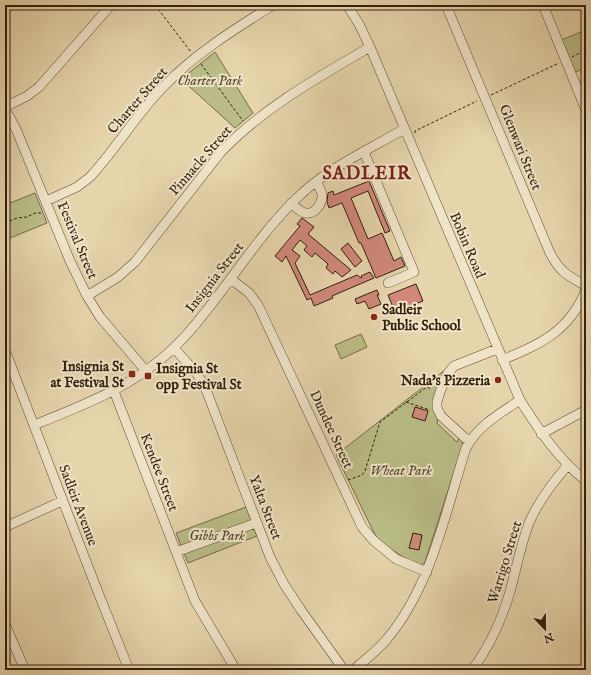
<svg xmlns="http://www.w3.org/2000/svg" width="591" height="675" font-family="'IM FELL English',serif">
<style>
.green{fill:#b9bc86;stroke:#766e49}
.building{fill:#d1887b;stroke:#321f0c}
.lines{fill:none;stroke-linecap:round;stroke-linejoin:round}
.minor-casing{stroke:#5f4c34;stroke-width:10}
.path{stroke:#321f0c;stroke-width:1;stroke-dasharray:3 2;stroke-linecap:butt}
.minor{stroke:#efe3c8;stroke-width:9}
.poi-dot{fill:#8f2418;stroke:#efe3c8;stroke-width:1.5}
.labels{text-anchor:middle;stroke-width:4;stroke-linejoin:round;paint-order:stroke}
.park-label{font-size:14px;font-style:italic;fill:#54462a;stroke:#efe3c8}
.street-label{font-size:14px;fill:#321f0c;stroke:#efe3c8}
.poi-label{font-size:14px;font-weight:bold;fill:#321f0c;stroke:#efe3c8;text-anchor:start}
.district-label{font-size:18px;font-weight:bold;letter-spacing:1px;fill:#7a1f14;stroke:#efe3c8}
</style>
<rect width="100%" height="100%" fill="#e6d4ab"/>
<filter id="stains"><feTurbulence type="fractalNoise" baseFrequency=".005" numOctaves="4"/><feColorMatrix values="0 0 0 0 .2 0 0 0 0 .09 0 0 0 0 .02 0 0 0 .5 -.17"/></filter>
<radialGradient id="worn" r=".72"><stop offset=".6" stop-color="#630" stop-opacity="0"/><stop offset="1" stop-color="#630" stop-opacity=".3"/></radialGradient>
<path class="green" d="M586,30V67L574,73L561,40Z
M215,52L253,113L235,128L181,79Z
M35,193L47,223L5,240V205Z
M361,334L367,347L341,359L335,345Z
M445,370L437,423L457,442L460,436L463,441V444L425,562L423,564L416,565L378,541L336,455Z
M246,507L257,536L188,563L176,533Z"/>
<path class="building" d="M369,181L390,231L385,233L368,191L351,198L368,239L382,233L394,261L401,257L405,266L376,278L361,243H359L342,203L329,208L327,202L328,193L333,191L334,195Z
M302,218L314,227L308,234L351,270L342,277L335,271L333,274L326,268L328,264L315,253L312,257L304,250L307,246L300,240L292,250L300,256L295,263L310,295L357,275L361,278L362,277L361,276L370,272L374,278L332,296L333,298L314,306L311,298L307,300L286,256L282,262L275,256L300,226L297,224Z
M348,243L362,261L355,267L341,249Z
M416,284L423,301L395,312L388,295Z
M377,290L379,295H377L381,304L369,309L365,301L357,304L355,299Z
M415,407L428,411L425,421L412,417Z
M413,533L422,535L419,550L409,548Z"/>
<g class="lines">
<g class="minor-casing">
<path id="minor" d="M347,5L359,24L370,47L520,400C539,430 558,459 586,481
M446,5L550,253C561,273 567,275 586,286
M543,5L586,110
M5,107L27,96L39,87L111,5
M5,109L16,129L70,261L87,296L100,317L146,371
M364,152L414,272L388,283
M46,201L77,187L90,177C117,148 137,113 165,85C196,53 235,29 273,5
M291,203C296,207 299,211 305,213C315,215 323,203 322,194C321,190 318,185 316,182
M231,279L249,293L258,305L362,527L374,541L396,559L427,572
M87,296L118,277L135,262L221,152C263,108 317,78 370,47
M174,348L197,374L205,387L270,557L284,584L301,610L344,670
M5,350L94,582L129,670
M502,360C540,344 569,332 586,290
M114,391L195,601L236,670
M34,425C92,402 145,382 188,333C226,290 255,239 296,199C326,169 368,150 404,129
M541,434L586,410
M470,440L465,438L441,416L437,408V402L440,392L448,373L454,366L497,349
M5,527L62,501
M176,552L256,523
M5,624L25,670
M353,670C364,661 377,651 387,639C432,585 445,513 466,448C478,426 499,414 520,400
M472,670C491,645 503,617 511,588C517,566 521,544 529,523C538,502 553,482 568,465"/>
</g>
<path class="path" d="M155,5L191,52
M572,57L586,50
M201,64L243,121
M491,95L559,63
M415,133V131L477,101
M5,223L17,218L27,217L35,213H41
M406,402L430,410
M348,480L362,475L365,471L380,422L427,387L432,389"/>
<use href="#minor" class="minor"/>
</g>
<g class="poi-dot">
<circle cx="374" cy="317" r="4"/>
<rect x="128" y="370" width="8" height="8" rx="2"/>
<rect x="144" y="372" width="8" height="8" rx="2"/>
<circle cx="498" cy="380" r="4"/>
</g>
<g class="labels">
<g class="park-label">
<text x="210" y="85">Charter Park</text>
<text x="401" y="475">Wheat Park</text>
<text x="217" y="540">Gibbs Park</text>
</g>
<g class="street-label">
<text transform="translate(137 100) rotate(-49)" y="5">Charter Street</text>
<text transform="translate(521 147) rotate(68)" y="5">Glenwari Street</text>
<text transform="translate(200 160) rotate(-49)" y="5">Pinnacle Street</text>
<text transform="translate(78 240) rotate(67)" y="5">Festival Street</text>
<text transform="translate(468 245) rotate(67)" y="5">Bobin Road</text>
<text transform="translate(214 277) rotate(-52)" y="5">Insignia Street</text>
<text transform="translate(332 429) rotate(65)" y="5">Dundee Street</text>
<text transform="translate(160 472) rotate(69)" y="5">Kendee Street</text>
<text transform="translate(79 505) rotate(69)" y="5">Sadleir Avenue</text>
<text transform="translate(266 507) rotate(69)" y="5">Yalta Street</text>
<text transform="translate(504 562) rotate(-73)" y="5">Warrigo Street</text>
</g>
<g class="poi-label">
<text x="382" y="314">Sadleir<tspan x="382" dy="16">Public School</tspan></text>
<text x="124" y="371" text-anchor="end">Insignia St<tspan x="124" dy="16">at Festival St</tspan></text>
<text x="156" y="373">Insignia St<tspan x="156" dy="16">opp Festival St</tspan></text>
<text x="490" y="385" text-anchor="end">Nada's Pizzeria</text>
</g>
<g class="district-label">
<text x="367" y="179">SADLEIR</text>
</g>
</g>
<rect width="591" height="675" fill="none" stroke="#e6d4ab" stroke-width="20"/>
<rect x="6" y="6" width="579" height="663" fill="none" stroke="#321f0c" stroke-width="2"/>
<rect x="10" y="10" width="571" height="655" fill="none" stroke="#321f0c"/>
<g transform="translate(545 629) rotate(158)" stroke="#efe3c8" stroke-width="3" paint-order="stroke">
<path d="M0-3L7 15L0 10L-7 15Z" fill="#321f0c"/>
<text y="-6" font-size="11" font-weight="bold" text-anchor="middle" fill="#321f0c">N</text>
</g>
<rect width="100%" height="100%" filter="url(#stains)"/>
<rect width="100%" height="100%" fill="url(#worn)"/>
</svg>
